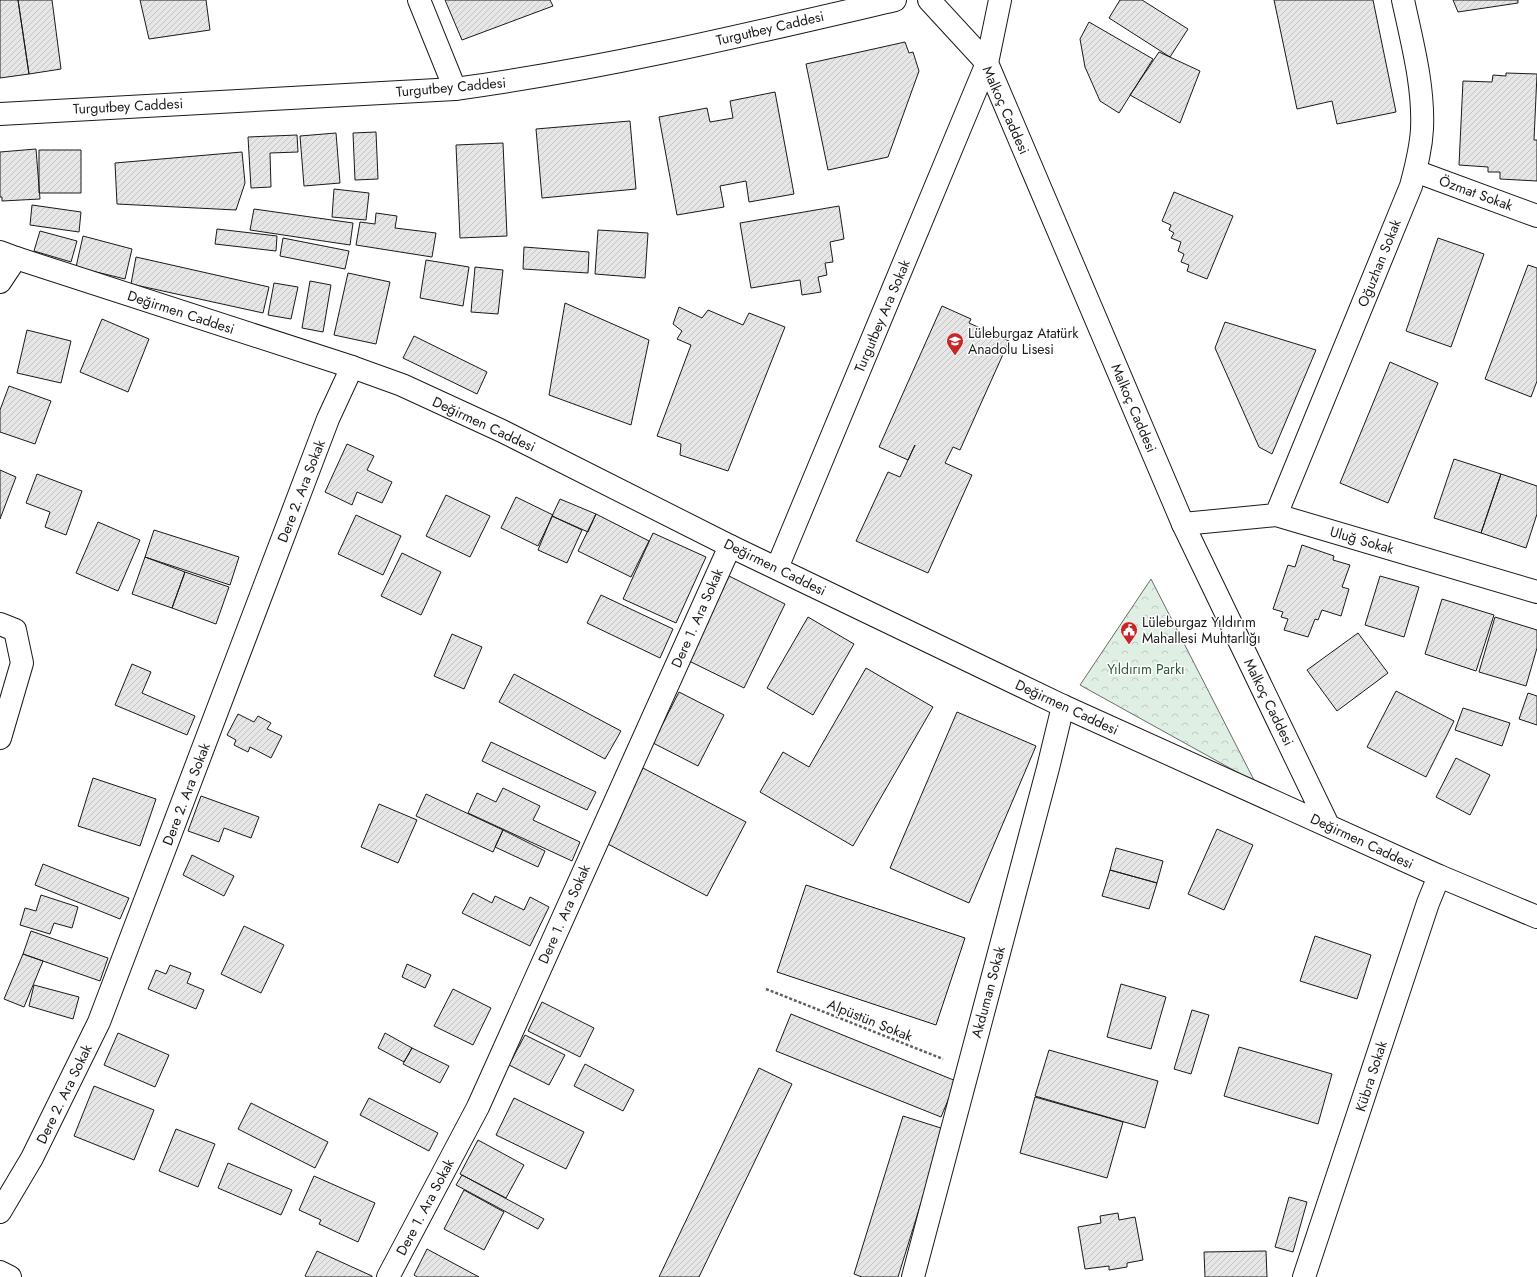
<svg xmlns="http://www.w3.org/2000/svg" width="1537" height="1277" font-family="Jost,sans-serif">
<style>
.park{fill:url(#park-crowns);stroke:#6a6a6a}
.building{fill:url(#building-hatch);stroke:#1a1a1a}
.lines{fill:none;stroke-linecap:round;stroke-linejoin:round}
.minor-casing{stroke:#1a1a1a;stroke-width:24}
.primary-casing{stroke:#1a1a1a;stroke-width:24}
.path{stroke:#5f5f5f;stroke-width:2.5;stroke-dasharray:3 2;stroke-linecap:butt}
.minor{stroke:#fff;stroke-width:22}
.primary{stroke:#fff;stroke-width:22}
.labels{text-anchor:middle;stroke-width:3;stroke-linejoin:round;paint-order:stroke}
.street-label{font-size:14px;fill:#1a1a1a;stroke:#fff}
.poi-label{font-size:14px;fill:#1a1a1a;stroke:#fff;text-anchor:start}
.park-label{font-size:14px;fill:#2b5a34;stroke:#fff}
</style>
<defs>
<pattern id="park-crowns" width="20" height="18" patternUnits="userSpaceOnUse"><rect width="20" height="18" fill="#e0efe3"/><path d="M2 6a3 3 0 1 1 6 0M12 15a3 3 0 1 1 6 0" fill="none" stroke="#c0ccc2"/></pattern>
<pattern id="building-hatch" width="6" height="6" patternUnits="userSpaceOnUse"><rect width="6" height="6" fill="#e6e6e6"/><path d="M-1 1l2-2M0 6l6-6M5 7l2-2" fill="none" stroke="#c5c5c5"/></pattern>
</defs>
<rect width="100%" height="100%" fill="#fff"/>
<path class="park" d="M1151,579L1255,782L1080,685Z"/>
<path class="building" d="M0,0H18L29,74L0,78Z
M18,0H52L61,69L29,74Z
M140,0H206L210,30L149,39Z
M445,0H550L553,6L462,40Z
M1120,0H1142L1188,29L1170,57L1109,18Z
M1274,0H1373L1396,112L1337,124L1332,101L1297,109Z
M1453,0H1518V3L1458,12Z
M1089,22L1153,59L1119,113L1100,101L1085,67L1080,39Z
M905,42L909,53L913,52L919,71L888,157L828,170L806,64Z
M1159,52L1200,71L1180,123L1130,95Z
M1506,73L1537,74L1534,140H1537V181L1500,179V172H1488V167L1459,165L1463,81L1492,82L1493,75L1506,76Z
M775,92L794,194L749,202L746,181L720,186L724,207L677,215L659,117L707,108L710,122L733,118L730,101Z
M630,121L636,189L542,198L536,129Z
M376,132L378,179L355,180L353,133Z
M336,133L340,183L304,186L300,136Z
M297,135L298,152L270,153L271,187L251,188L248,137Z
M503,143L507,236L460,238L456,145Z
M36,149L40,199L2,201V197H0V152Z
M39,150H81V193H39Z
M242,152L245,183L236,210L117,204L115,163Z
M334,189L369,193L366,220L332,217Z
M1174,192L1233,216L1207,279L1187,271L1189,265L1181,262L1184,254L1178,251L1181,242L1171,238L1174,233L1169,230L1171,225L1162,221Z
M32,205L81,212L79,232L30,225Z
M839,206L844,239L830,242L833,262L825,263L827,275L818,277L821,292L802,295L800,280L751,288L740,223Z
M254,209L353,223L350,245L250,230Z
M376,213L397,216L395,228L436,233L432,257L356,245L360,222L375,224Z
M217,229L277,236L276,251L215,244Z
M598,230L648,233L645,278L595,274Z
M40,231L77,241L71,262L34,251Z
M83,236L132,249L125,279L76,267Z
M283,238L349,251L345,269L280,256Z
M1438,238L1484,254L1451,347L1406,331Z
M524,247L589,252L588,273L523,269Z
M136,257L269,287L263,313L131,284Z
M426,260L469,267L463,306L420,298Z
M1528,265L1537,268V381L1531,397L1485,379Z
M475,267L503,270L498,314L471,312Z
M348,273L390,282L376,344L334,335Z
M310,281L331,285L323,332L302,328Z
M274,283L298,287L291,319L268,315Z
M565,303L649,340L631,425L549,395Z
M942,306L971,319L969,323L1009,341L960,450L953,447L945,463L972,475L928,573L856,541L888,472L900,477L915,445L908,460L879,447Z
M679,307L702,318L708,310L743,325L749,313L785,327L728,471L680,455L681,444L657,436L691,345L677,339L682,331L673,324Z
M102,319L149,339L128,392L80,372Z
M1225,322L1316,350L1272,454L1259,447L1215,348Z
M27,330L71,341L61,383L17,373Z
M414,336L487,372L477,394L403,358Z
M1390,362L1438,383L1388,503L1340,483Z
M9,386L51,401L35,444L0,432V410Z
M347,444L374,456L367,470L392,482L382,503L357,492L352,505L325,492Z
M1454,459L1501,474L1481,533L1434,518Z
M0,470L16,477L0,519Z
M37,474L82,491L66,535L45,527L50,512L26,503Z
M1501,474L1537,486V514L1526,548L1481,533Z
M446,495L490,516L470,557L426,536Z
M516,497L553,515L538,546L501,528Z
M560,499L596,514L588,532L552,516Z
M596,514L649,541L631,577L578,551Z
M356,515L401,536L383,575L338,554Z
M552,516L582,530L567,563L538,550Z
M98,522L140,540L118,591L76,573Z
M154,530L239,557L230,585L145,557Z
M653,533L706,557L676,623L623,599Z
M1302,545L1334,556L1333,560L1350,565L1342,587L1349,589L1341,616L1322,610L1318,620L1315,619L1308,637L1284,630L1288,619L1281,617L1283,612L1273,609L1288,565L1295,567Z
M402,553L441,572L421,615L381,596Z
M145,557L185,572L172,608L132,594Z
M185,572L229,587L216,624L172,608Z
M729,576L785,604L744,688L687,660Z
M1380,576L1419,587L1404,637L1365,625Z
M601,595L673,629L660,658L587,623Z
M1442,599L1494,615L1476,671L1425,654Z
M808,617L854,644L813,715L767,688Z
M1495,617L1537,630V648L1526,686L1479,672Z
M1358,633L1388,673L1337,711L1307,670Z
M452,634L482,647L464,689L434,676Z
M132,664L151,672L142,693L195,716L187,735L115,705Z
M866,668L933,707L853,846L760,792L783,752L809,767Z
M514,674L621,731L605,759L499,702Z
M1396,691L1454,721L1426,777L1367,747Z
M679,692L724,715L698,766L653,743Z
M1528,693L1537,696V725L1519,719Z
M1463,708L1510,723L1502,746L1455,730Z
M957,712L1036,746L969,903L890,868Z
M238,714L254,722L258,716L271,723L267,729L282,736L271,758L250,747L248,752L234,745L236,740L227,735Z
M491,742L596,792L587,810L482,761Z
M1456,758L1490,775L1470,815L1436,797Z
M643,768L746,822L707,896L604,842Z
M93,778L156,799L140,846L78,826Z
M503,788L540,806L533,820L580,842L572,861L468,813L477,793L496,802Z
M426,794L503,830L493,852L416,816Z
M201,796L259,817L251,838L224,828L219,842L188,831Z
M379,804L417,820L398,863L361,847Z
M1217,829L1253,845L1224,910L1188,894Z
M503,830L545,851L538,867L495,847Z
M1116,848L1163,861L1157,883L1110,870Z
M192,855L234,876L224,896L183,875Z
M43,864L129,898L120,919L35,885Z
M1110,870L1157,883L1149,909L1102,896Z
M806,885L965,938L936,1025L777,972Z
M473,893L492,903L495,896L524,910L530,897L549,907L530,946L462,913Z
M41,895L78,907L72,928L54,923L50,934L20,925L25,908L36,911Z
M244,926L284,945L261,993L221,974Z
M31,931L108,958L100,981L23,954Z
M1315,936L1371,955L1357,999L1300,981Z
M23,954L43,961L24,1007L4,999Z
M407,964L431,975L425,988L402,977Z
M170,965L191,973L187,983L204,990L196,1009L148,989L156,970L166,974Z
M1121,984L1166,997L1151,1049L1107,1037Z
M34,985L79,997L73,1019L29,1006Z
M453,989L491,1008L473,1045L434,1026Z
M542,1002L594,1028L580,1057L528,1031Z
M1192,1010L1209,1015L1191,1074L1174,1069Z
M791,1014L956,1081L941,1117L776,1051Z
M118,1033L169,1055L155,1087L104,1065Z
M385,1033L412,1048L404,1062L378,1048Z
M525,1035L565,1055L549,1085L509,1065Z
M1239,1047L1332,1074L1318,1124L1224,1096Z
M412,1048L449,1066L440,1083L403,1064Z
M1049,1050L1158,1081L1145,1128L1035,1096Z
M585,1064L634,1090L623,1111L574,1086Z
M759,1068L792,1084L699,1277H659Z
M94,1086L154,1110L134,1160L74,1136Z
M1035,1097L1123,1122L1107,1178L1020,1153Z
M369,1098L438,1133L429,1151L360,1115Z
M514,1098L584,1132L566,1169L496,1135Z
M251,1103L328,1142L315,1168L238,1129Z
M903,1116L944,1129L898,1277H862L854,1274Z
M176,1129L215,1144L198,1187L159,1171Z
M478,1140L524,1165L506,1198L460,1174Z
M228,1163L292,1190L281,1215L218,1188Z
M462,1175L544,1219L538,1229L456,1185Z
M314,1176L375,1203L358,1242L319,1224L321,1220L299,1210Z
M464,1190L504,1212L484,1250L444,1229Z
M1289,1197L1307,1202L1293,1252L1275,1247Z
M1118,1213L1119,1220L1135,1217L1143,1260L1127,1263V1267L1109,1270V1266L1085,1269L1078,1227L1101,1223L1100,1216Z
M427,1249L479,1277H417L414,1275Z
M317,1251L372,1276V1277H307L305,1276Z
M1266,1251L1267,1277H1205L1204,1252Z"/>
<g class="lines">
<g class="minor-casing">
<path id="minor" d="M419,0L455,89
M1415,171L1537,216
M0,282L16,258
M1276,515L1411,186C1416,167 1421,149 1422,129C1424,86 1412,42 1403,0
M1183,524L1276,515L1537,592
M777,568L987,63
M0,624L15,630L22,663L0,738
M0,1212L32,1158L99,1022L328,419L352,367
M0,1272L10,1277
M388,1277L478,1107L730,546
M913,1277L1048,768L1063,706
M1304,1277L1428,903L1439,876"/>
</g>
<g class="primary-casing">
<path id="primary" d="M929,0L987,63L1183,524L1328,825
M987,63L1000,0
M0,114L455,89C603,69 749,34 895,0
M0,252L16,258L352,367L402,385L502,431L730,546L1063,706L1439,876L1537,917"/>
</g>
<path class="path" d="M766,989L943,1059"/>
<use href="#minor" class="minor"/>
<use href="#primary" class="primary"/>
</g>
<defs>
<g id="school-pin" transform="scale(0.9)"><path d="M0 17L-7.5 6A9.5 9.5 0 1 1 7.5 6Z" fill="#c62828" stroke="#fff"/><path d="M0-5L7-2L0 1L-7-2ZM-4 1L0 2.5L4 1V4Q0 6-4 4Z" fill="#fff"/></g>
<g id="civic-pin" transform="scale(0.9)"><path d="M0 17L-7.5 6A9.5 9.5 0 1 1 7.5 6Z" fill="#c62828" stroke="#fff"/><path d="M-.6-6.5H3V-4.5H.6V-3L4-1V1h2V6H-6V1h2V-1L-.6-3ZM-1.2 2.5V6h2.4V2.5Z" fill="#fff"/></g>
</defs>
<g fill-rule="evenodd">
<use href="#school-pin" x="955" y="341"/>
<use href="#civic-pin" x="1129" y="630"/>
</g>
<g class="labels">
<g class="street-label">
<text transform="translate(770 28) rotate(-13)" y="5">Turgutbey Caddesi</text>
<text transform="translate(451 87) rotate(-5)" y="5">Turgutbey Caddesi</text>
<text transform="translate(128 106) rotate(-3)" y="5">Turgutbey Caddesi</text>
<text transform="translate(1006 110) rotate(66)" y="5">Malkoç Caddesi</text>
<text transform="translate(1476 193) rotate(20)" y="5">Özmat Sokak</text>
<text transform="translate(1379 263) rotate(-68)" y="5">Oğuzhan Sokak</text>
<text transform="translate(181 312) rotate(18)" y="5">Değirmen Caddesi</text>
<text transform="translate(882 316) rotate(-67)" y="5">Turgutbey Ara Sokak</text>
<text transform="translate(1134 408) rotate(67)" y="5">Malkoç Caddesi</text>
<text transform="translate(484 424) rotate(25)" y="5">Değirmen Caddesi</text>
<text transform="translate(301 491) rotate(-69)" y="5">Dere 2. Ara Sokak</text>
<text transform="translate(1362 540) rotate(16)" y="5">Uluğ Sokak</text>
<text transform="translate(775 567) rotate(26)" y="5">Değirmen Caddesi</text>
<text transform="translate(697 618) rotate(-66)" y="5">Dere 1. Ara Sokak</text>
<text transform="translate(1269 702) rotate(64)" y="5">Malkoç Caddesi</text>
<text transform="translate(1067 707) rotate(25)" y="5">Değirmen Caddesi</text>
<text transform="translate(186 794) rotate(-69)" y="5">Dere 2. Ara Sokak</text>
<text transform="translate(1362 841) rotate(25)" y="5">Değirmen Caddesi</text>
<text transform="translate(564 914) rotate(-66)" y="5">Dere 1. Ara Sokak</text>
<text transform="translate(988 992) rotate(-75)" y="5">Akduman Sokak</text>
<text transform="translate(870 1020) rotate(22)" y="5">Alpüstün Sokak</text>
<text transform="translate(1371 1076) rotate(-72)" y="5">Kübra Sokak</text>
<text transform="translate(64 1094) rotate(-64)" y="5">Dere 2. Ara Sokak</text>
<text transform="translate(425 1207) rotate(-62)" y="5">Dere 1. Ara Sokak</text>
</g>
<g class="poi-label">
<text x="968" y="338">Lüleburgaz Atatürk<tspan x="968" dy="16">Anadolu Lisesi</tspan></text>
<text x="1142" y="627">Lüleburgaz Yıldırım<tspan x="1142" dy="16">Mahallesi Muhtarlığı</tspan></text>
</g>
<g class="park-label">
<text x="1146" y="674">Yıldırım Parkı</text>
</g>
</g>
</svg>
